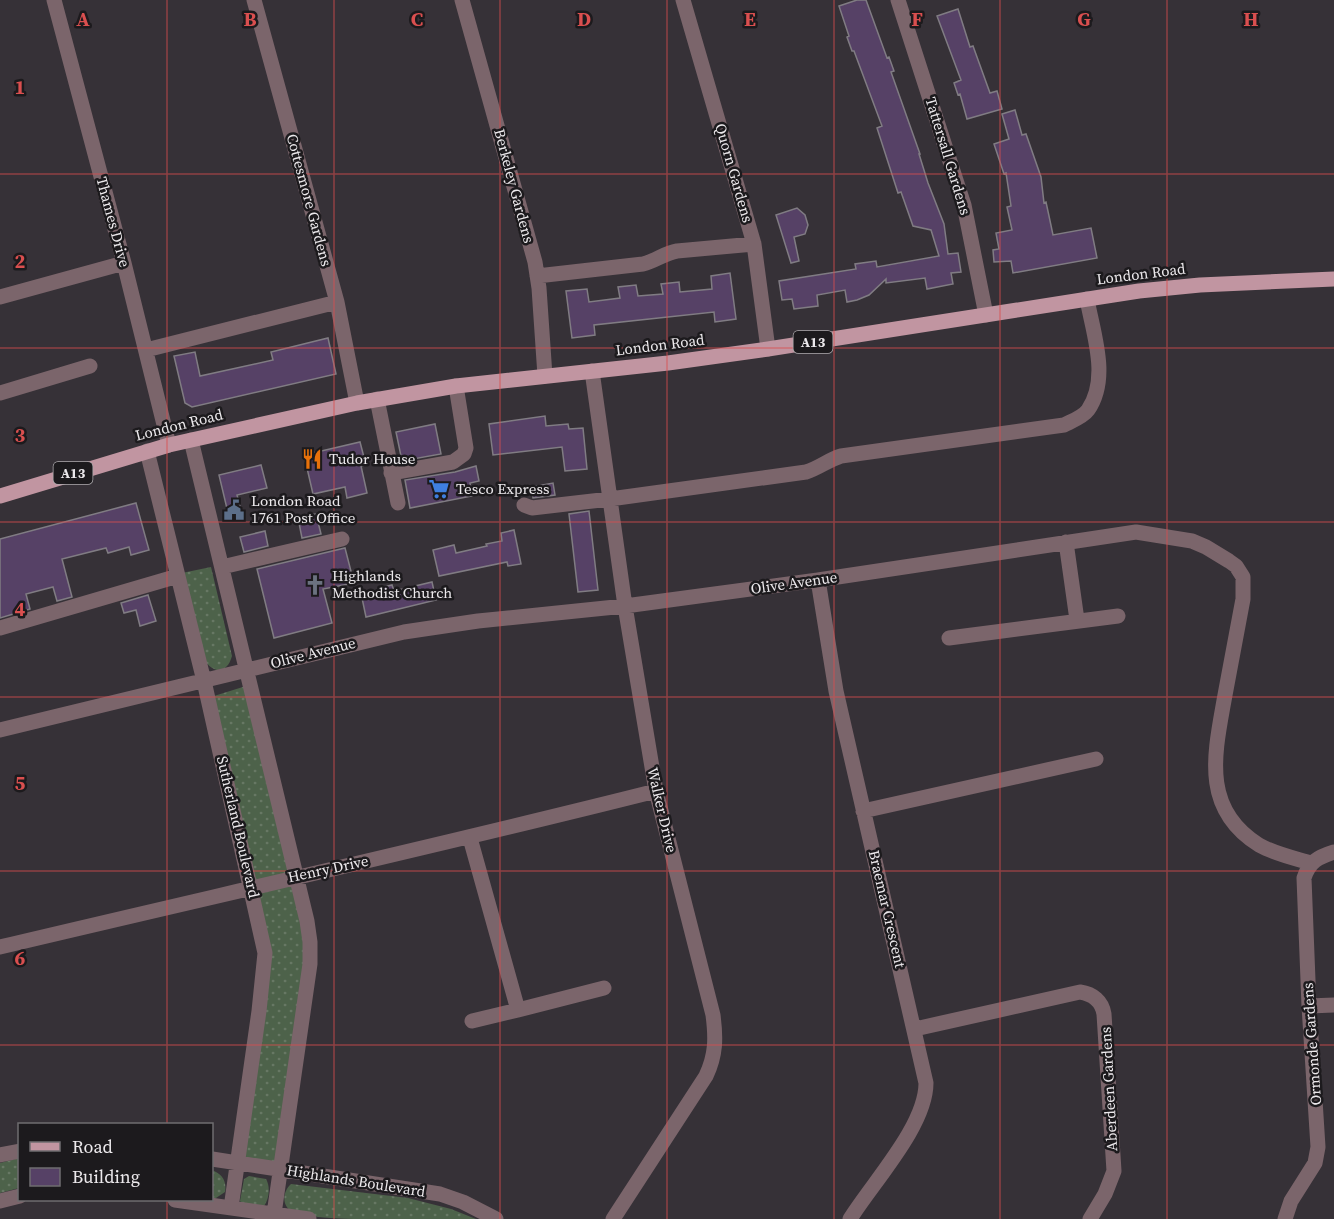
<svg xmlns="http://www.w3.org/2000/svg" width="1334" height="1219" font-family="'Source Serif 4',serif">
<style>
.grass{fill:url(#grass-dots)}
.building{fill:#564166;stroke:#807c83;stroke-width:1.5}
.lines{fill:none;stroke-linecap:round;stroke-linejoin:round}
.minor{stroke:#7b656b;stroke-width:15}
.major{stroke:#c195a1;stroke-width:15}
.grid{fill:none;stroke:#da4f4f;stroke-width:1.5;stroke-opacity:0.55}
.labels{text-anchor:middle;stroke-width:5;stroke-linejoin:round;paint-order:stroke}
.shield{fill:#1c1a1d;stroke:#aeabae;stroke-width:1.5}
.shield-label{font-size:14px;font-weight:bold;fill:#ece9ec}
.street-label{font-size:15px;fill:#ece9ec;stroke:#1c1a1d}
.poi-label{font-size:15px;fill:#ece9ec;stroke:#1c1a1d;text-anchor:start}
.grid-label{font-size:20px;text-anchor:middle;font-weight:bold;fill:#da4f4f;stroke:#1c1a1d;stroke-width:5;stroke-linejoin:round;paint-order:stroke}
</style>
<defs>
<pattern id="grass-dots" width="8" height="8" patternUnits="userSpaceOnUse" patternTransform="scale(1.5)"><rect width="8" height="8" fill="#4d624a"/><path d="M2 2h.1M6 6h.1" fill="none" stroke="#677864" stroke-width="1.8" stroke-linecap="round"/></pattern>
</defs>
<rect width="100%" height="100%" fill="#363137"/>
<path class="grass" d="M211,567L232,656C227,674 214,674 204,660L182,573Z
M246,686L309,942L279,1170L238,1165L265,972L214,696Z
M19,1158V1188L0,1193V1163Z
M212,1170C222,1174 227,1181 225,1192L213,1200Z
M249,1176L266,1179C271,1187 269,1202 262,1208L243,1205L240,1201L244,1179Z
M291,1184L408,1198L451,1209L476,1219C442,1219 408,1219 374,1219C350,1219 318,1219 295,1213C281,1208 282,1192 291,1184Z"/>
<path class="building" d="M857,0H866L887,58L889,57L894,71L891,72L920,154H919L928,183L944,224L948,254L958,253L961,272L951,273L953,284L927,289L925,278L886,283V279L869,295L857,300L847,302L845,290L817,295L818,306L794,309L792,299L782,300L779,281L856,269L855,264L876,261L877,267L939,256L931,230L913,226L901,192L898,193L877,128L882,126L854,51H852L847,37L849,36L839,6Z
M958,9L970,47L973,46L990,93L997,91L1002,109L967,119L960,94L958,95L954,83L961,80L937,16Z
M1015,110L1022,135L1026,134L1041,177L1044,203L1046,202L1049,216L1053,235L1091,228L1097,258L1013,273L1011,261L994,262L993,250L999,249L996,233L1012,230L1007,207L1011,206L1006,173L1004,174L994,144L1009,139L1002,114Z
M797,208L805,215L808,225L805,234L794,237L799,261L791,263L776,215Z
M730,273L736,319L715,322L714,312L594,325L595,335L572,338L566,291L587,289L589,302L620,298L618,287L636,285L638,296L663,294L661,284L679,282L680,292L712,289L711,276Z
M328,338L336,374L192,407L185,403L174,356L195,352L200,376L273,360L271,352Z
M545,416L546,426L568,424L569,429L583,428L587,469L565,471L562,447L493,455L489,424Z
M435,424L441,454L402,461L396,432Z
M360,442L366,465L361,466L367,493L347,498L345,487L313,494L304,455Z
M261,465L267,488L237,495L242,514L229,517L219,475Z
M476,466L479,481L470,483L472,496L410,508L405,480L455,472Z
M553,483L555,495L533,498L531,487Z
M136,503L149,550L131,555L129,547L108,553L106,548L62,559L72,597L57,601L53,587L26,594L30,609L0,618V539Z
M589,511L598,590L578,592L569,514Z
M316,514L321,534L302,538L298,518Z
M514,530L521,564L508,566L507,562L439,576L433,550L454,545L456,553L487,546L486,544L502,541L501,533Z
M265,531L268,546L244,552L240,537Z
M345,548L354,583L323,589L332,623L274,638L257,569Z
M432,582L436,600L366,617L362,598L381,593L380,588L392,585L394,591Z
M148,595L156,621L140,626L136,610L124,613L121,603Z"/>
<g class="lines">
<path class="minor" d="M54,0L124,263L169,445
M254,0L337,302L357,403
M462,0L535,262L539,288L545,376
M683,0L754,244L768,349
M898,0L964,205L986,315
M537,276L643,264C655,261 665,253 677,251L754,244
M0,297L124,263
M146,350L337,302
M592,371L625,606L656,791L713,1015C716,1038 716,1055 706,1076L613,1219
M0,393L90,366
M377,399L398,503
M191,440L307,921L310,942V964L274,1214
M147,451L204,681L265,953L259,1011L231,1208
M391,473L453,462L464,454L466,448L456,386
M524,505L532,508L610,499L806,472C819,468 828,460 841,456L1064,425C1072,421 1083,417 1088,410C1110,378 1093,333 1087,299
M1066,542L1077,620
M222,567L342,539
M818,580L836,691L926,1083C926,1126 873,1182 850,1219
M0,628L178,576
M949,638L1118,616
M0,730L404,632L478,621L625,606L818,580L1136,532L1192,541L1206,547L1229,561L1236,566L1243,577V599C1237,631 1231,663 1225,695C1215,752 1200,808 1259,845C1275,854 1294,858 1311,863
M863,811L1096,759
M470,838L518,1010L604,988
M0,947C219,895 438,846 656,791
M1309,1006L1334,1005
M472,1021L518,1010
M915,1029L1080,992C1093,994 1102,1001 1104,1014L1114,1171L1105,1194L1090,1219
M0,1155L20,1151
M212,1159L440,1194L463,1202L496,1219
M175,1200L309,1219
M0,1201L20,1196
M1285,1219L1291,1201L1315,1163L1318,1147L1309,1006L1304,878C1309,862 1318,857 1334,852"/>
<path class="major" d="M0,496L169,445L357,403L456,386L668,363L768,349L1139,291L1200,285L1334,279"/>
</g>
<path class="grid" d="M167,0V1124M334,0V1219M500,0V1219M667,0V1219M834,0V1219M1000,0V1219M1167,0V1219M0,174H1334M0,348H1334M0,522H1334M0,697H1334M0,871H1334M0,1045H1334M167,1200V1219"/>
<defs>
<g id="restaurant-bare" transform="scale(1.62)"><path d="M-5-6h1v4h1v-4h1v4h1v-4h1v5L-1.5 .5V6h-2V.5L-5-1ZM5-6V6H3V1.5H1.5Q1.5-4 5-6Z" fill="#e8710a" stroke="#1c1a1d" stroke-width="2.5" paint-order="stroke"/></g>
<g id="supermarket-bare" transform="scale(1.62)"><path d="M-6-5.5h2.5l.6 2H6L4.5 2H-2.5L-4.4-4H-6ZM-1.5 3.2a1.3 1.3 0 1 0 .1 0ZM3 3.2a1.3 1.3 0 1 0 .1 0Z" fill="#3f7fe0" stroke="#1c1a1d" stroke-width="2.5" paint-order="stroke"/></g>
<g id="civic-bare" transform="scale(1.62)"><path d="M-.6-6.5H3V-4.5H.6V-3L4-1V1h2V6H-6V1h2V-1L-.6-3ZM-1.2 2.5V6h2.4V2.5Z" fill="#5c6f8a" stroke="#1c1a1d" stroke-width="2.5" paint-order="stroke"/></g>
<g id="church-bare" transform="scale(1.62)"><path d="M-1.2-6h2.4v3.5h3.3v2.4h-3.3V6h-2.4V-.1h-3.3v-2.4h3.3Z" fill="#6b7280" stroke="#1c1a1d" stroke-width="2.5" paint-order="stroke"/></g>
</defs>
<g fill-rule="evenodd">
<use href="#restaurant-bare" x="312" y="459"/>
<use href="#supermarket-bare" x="439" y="489"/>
<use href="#civic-bare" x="234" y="510"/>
<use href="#church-bare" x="315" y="585"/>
</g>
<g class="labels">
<g class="shield">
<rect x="793.5" y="331" width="39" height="22" rx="4.5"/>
<rect x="53.5" y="462" width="39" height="22" rx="4.5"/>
</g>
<g class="shield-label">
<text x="813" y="347">A13</text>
<text x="73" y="478">A13</text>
</g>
<g class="street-label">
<text transform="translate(948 156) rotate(73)" y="5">Tattersall Gardens</text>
<text transform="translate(734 173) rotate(74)" y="5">Quorn Gardens</text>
<text transform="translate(514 186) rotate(75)" y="5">Berkeley Gardens</text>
<text transform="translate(309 200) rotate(75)" y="5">Cottesmore Gardens</text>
<text transform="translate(113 222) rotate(75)" y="5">Thames Drive</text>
<text transform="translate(1141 274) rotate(-7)" y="5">London Road</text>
<text transform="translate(660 345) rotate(-7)" y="5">London Road</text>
<text transform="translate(179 425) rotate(-14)" y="5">London Road</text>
<text transform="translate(794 583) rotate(-8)" y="5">Olive Avenue</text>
<text transform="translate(313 653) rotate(-14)" y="5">Olive Avenue</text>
<text transform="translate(662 810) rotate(77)" y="5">Walker Drive</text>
<text transform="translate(238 827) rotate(77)" y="5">Sutherland Boulevard</text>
<text transform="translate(328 869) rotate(-12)" y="5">Henry Drive</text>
<text transform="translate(887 909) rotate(77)" y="5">Braemar Crescent</text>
<text transform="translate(1312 1044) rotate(-94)" y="5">Ormonde Gardens</text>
<text transform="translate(1109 1089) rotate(-93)" y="5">Aberdeen Gardens</text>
<text transform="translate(356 1181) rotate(9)" y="5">Highlands Boulevard</text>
</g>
<g class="poi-label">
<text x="329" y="464">Tudor House</text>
<text x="456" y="494">Tesco Express</text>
<text x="251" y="506">London Road<tspan x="251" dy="17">1761 Post Office</tspan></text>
<text x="332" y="581">Highlands<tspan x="332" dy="17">Methodist Church</tspan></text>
</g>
</g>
<g class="grid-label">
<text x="83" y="26">A</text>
<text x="250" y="26">B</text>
<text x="417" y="26">C</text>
<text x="584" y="26">D</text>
<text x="750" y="26">E</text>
<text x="917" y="26">F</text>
<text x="1084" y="26">G</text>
<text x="1251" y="26">H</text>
<text x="20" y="94">1</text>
<text x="20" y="268">2</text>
<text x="20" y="442">3</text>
<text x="20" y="616">4</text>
<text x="20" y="790">5</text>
<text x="20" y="965">6</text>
</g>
<rect x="18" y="1123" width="195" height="78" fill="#1c1a1d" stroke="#6f6d70" stroke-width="1.5"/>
<rect x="30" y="1142" width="30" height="9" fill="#c195a1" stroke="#6f6d70" stroke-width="1.5"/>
<text x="72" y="1153" font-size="18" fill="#ece9ec">Road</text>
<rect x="30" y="1168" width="30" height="18" fill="#564166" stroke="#6f6d70" stroke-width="1.5"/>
<text x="72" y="1183" font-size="18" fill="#ece9ec">Building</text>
</svg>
